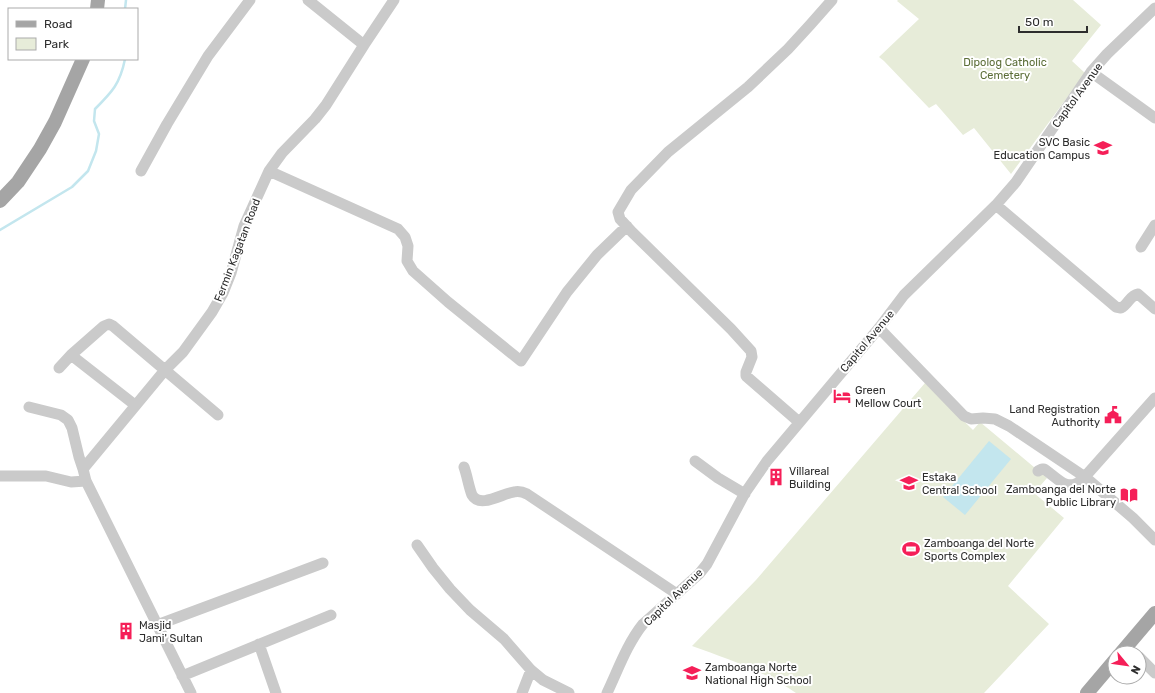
<svg xmlns="http://www.w3.org/2000/svg" width="1155" height="693" font-family="Rubik,sans-serif">
<style>
.green{fill:#e7ecd9}
.water{fill:#c3e6ee}
.lines{fill:none;stroke-linecap:round;stroke-linejoin:round}
.stream{stroke:#c3e6ee;stroke-width:2.5}
.minor{stroke:#cacaca;stroke-width:11}
.major{stroke:#a5a5a5;stroke-width:14}
.labels{text-anchor:middle;stroke-width:4;stroke-linejoin:round;paint-order:stroke}
.park-label{font-size:11px;fill:#5b6d37;stroke:#fff}
.street-label{font-size:11px;fill:#2d2d2d;stroke:#fff}
.poi-label{font-size:11px;fill:#2d2d2d;stroke:#fff;text-anchor:start}
</style>
<rect width="100%" height="100%" fill="#fff"/>
<path class="green" d="M898,0H1073L1101,25L1072,61L1085,73L1011,174L974,128L963,135L936,104L929,108L884,61L879,57L919,19L897,1Z
M925,383L973,430L980,422L1047,478L1034,493L1064,518L1008,586L1049,624L984,693H796C764,671 728,659 692,646L756,580Z"/>
<path class="water" d="M989,441L1011,459L965,515L943,497Z"/>
<g class="lines">
<path class="stream" d="M125,9L126,0
M0,230L72,187L88,171L96,151L99,134L94,121L95,109C112,92 120,84 125,59"/>
<path class="minor" d="M308,0L364,45
M1091,72L1155,118
M141,171L167,124L208,56L250,0
M269,171L398,229L405,237L408,246L407,261L413,271L448,302L521,361L567,292L597,255L627,226
M996,205L1116,307L1121,308C1128,305 1130,295 1138,294L1155,309
M1141,247L1155,225
M879,328L964,416L971,419L983,418L995,419L1009,426L1085,477L1133,518L1155,540
M71,355L135,405
M59,368L71,355L104,326L109,324L113,326L218,415
M29,407L61,415L68,420L72,428L79,457L83,469
M799,422L746,376V372L752,357L751,351L731,329L632,232L620,219L618,212L631,190L668,152L748,87L788,49L810,25L832,0
M695,461L718,478L745,494
M464,467C467,475 469,488 472,495C480,509 503,493 514,492C518,491 523,492 527,494L677,594
M1038,471L1042,469H1044C1057,477 1066,493 1082,480L1155,398
M0,476H46L71,482L86,481
M417,545L433,568L450,589L470,610L504,639L531,670L543,680L569,693
M157,625L323,563
M259,644L276,693
M1139,657L1155,673
M182,676L331,615
M191,693L86,481L83,469L165,370L183,352L212,312L223,293L231,273L244,226L269,171L282,153L315,119L326,105L364,45L394,0
M522,693L531,670
M607,693C618,670 627,644 643,624L699,574L707,564L745,493L767,461L879,328L904,295L996,205L1016,182L1091,72L1107,54L1155,8"/>
<path class="major" d="M97,9L98,0
M0,201L18,182L40,149L55,122L83,59
M1121,653L1155,613
M1087,693L1115,660"/>
</g>
<defs>
<g id="school-bare" transform="scale(1.38)"><path d="M0-5L7-2L0 1L-7-2ZM-4 1L0 2.5L4 1V4Q0 6-4 4Z" fill="#f51f58" stroke="#fff" stroke-width="2.5" paint-order="stroke"/></g>
<g id="hotel-bare" transform="scale(1.38)"><path d="M-6-4.5h1.5V1H6V5H4.5V3h-9V5H-6ZM-4 0a1.8 1.8 0 1 1 3.6 0ZM.5 0V-2.5h3Q6-2.5 6 0Z" fill="#f51f58" stroke="#fff" stroke-width="2.5" paint-order="stroke"/></g>
<g id="civic-bare" transform="scale(1.38)"><path d="M-.6-6.5H3V-4.5H.6V-3L4-1V1h2V6H-6V1h2V-1L-.6-3ZM-1.2 2.5V6h2.4V2.5Z" fill="#f51f58" stroke="#fff" stroke-width="2.5" paint-order="stroke"/></g>
<g id="building-bare" transform="scale(1.38)"><path d="M-4-6H4V6H1V3H-1V6H-4ZM-2.5-4.3h1.7v1.8h-1.7ZM.8-4.3h1.7v1.8H.8ZM-2.5-1h1.7V.8h-1.7ZM.8-1h1.7V.8H.8Z" fill="#f51f58" stroke="#fff" stroke-width="2.5" paint-order="stroke"/></g>
<g id="library-bare" transform="scale(1.38)"><path d="M-6-4Q-3-5.5-.7-3.5V5Q-3 3-6 4ZM6-4Q3-5.5 .7-3.5V5Q3 3 6 4Z" fill="#f51f58" stroke="#fff" stroke-width="2.5" paint-order="stroke"/></g>
<g id="stadium-bare" transform="scale(1.38)"><path d="M0-5a6.5 5 0 1 0 0 10a6.5 5 0 1 0 0-10ZM-3.5-1.8h7v3.6h-7Z" fill="#f51f58" stroke="#fff" stroke-width="2.5" paint-order="stroke"/></g>
</defs>
<g fill-rule="evenodd">
<use href="#school-bare" x="1103" y="148"/>
<use href="#hotel-bare" x="842" y="396"/>
<use href="#civic-bare" x="1113" y="415"/>
<use href="#building-bare" x="776" y="477"/>
<use href="#school-bare" x="909" y="483"/>
<use href="#library-bare" x="1129" y="495"/>
<use href="#stadium-bare" x="911" y="549"/>
<use href="#building-bare" x="126" y="631"/>
<use href="#school-bare" x="692" y="673"/>
</g>
<g class="labels">
<g class="park-label">
<text x="1005" y="66">Dipolog Catholic<tspan x="1005" dy="13">Cemetery</tspan></text>
</g>
<g class="street-label">
<text transform="translate(1077 95) rotate(-54)" y="4">Capitol Avenue</text>
<text transform="translate(237 250) rotate(-69)" y="4">Fermin Kagatan Road</text>
<text transform="translate(867 341) rotate(-50)" y="4">Capitol Avenue</text>
<text transform="translate(673 597) rotate(-44)" y="4">Capitol Avenue</text>
</g>
<g class="poi-label">
<text x="1090" y="146" text-anchor="end">SVC Basic<tspan x="1090" dy="13">Education Campus</tspan></text>
<text x="855" y="394">Green<tspan x="855" dy="13">Mellow Court</tspan></text>
<text x="1100" y="413" text-anchor="end">Land Registration<tspan x="1100" dy="13">Authority</tspan></text>
<text x="789" y="475">Villareal<tspan x="789" dy="13">Building</tspan></text>
<text x="922" y="481">Estaka<tspan x="922" dy="13">Central School</tspan></text>
<text x="1116" y="493" text-anchor="end">Zamboanga del Norte<tspan x="1116" dy="13">Public Library</tspan></text>
<text x="924" y="547">Zamboanga del Norte<tspan x="924" dy="13">Sports Complex</tspan></text>
<text x="139" y="629">Masjid<tspan x="139" dy="13">Jami' Sultan</tspan></text>
<text x="705" y="671">Zamboanga Norte<tspan x="705" dy="13">National High School</tspan></text>
</g>
</g>
<rect x="8" y="8" width="130" height="52" fill="#ffffff" stroke="#ababab"/>
<rect x="16" y="21" width="20" height="6" fill="#a5a5a5" stroke="#ababab"/>
<text x="44" y="28" font-size="12" fill="#2d2d2d">Road</text>
<rect x="16" y="38" width="20" height="12" fill="#e7ecd9" stroke="#ababab"/>
<text x="44" y="48" font-size="12" fill="#2d2d2d">Park</text>
<g transform="translate(1127 665) rotate(119)"><circle r="19" fill="#ffffff" stroke="#ababab"/>
<path d="M0-3L7 15L0 10L-7 15Z" fill="#f51f58"/>
<text y="-6" font-size="11" font-weight="bold" text-anchor="middle" fill="#2d2d2d">N</text>
</g>
<path d="M1019 26v6h68v-6" fill="none" stroke="#2d2d2d" stroke-width="2"/>
<text x="1025" y="26" font-size="12" fill="#2d2d2d" stroke="#ffffff" stroke-width="3" paint-order="stroke">50 m</text>
</svg>
